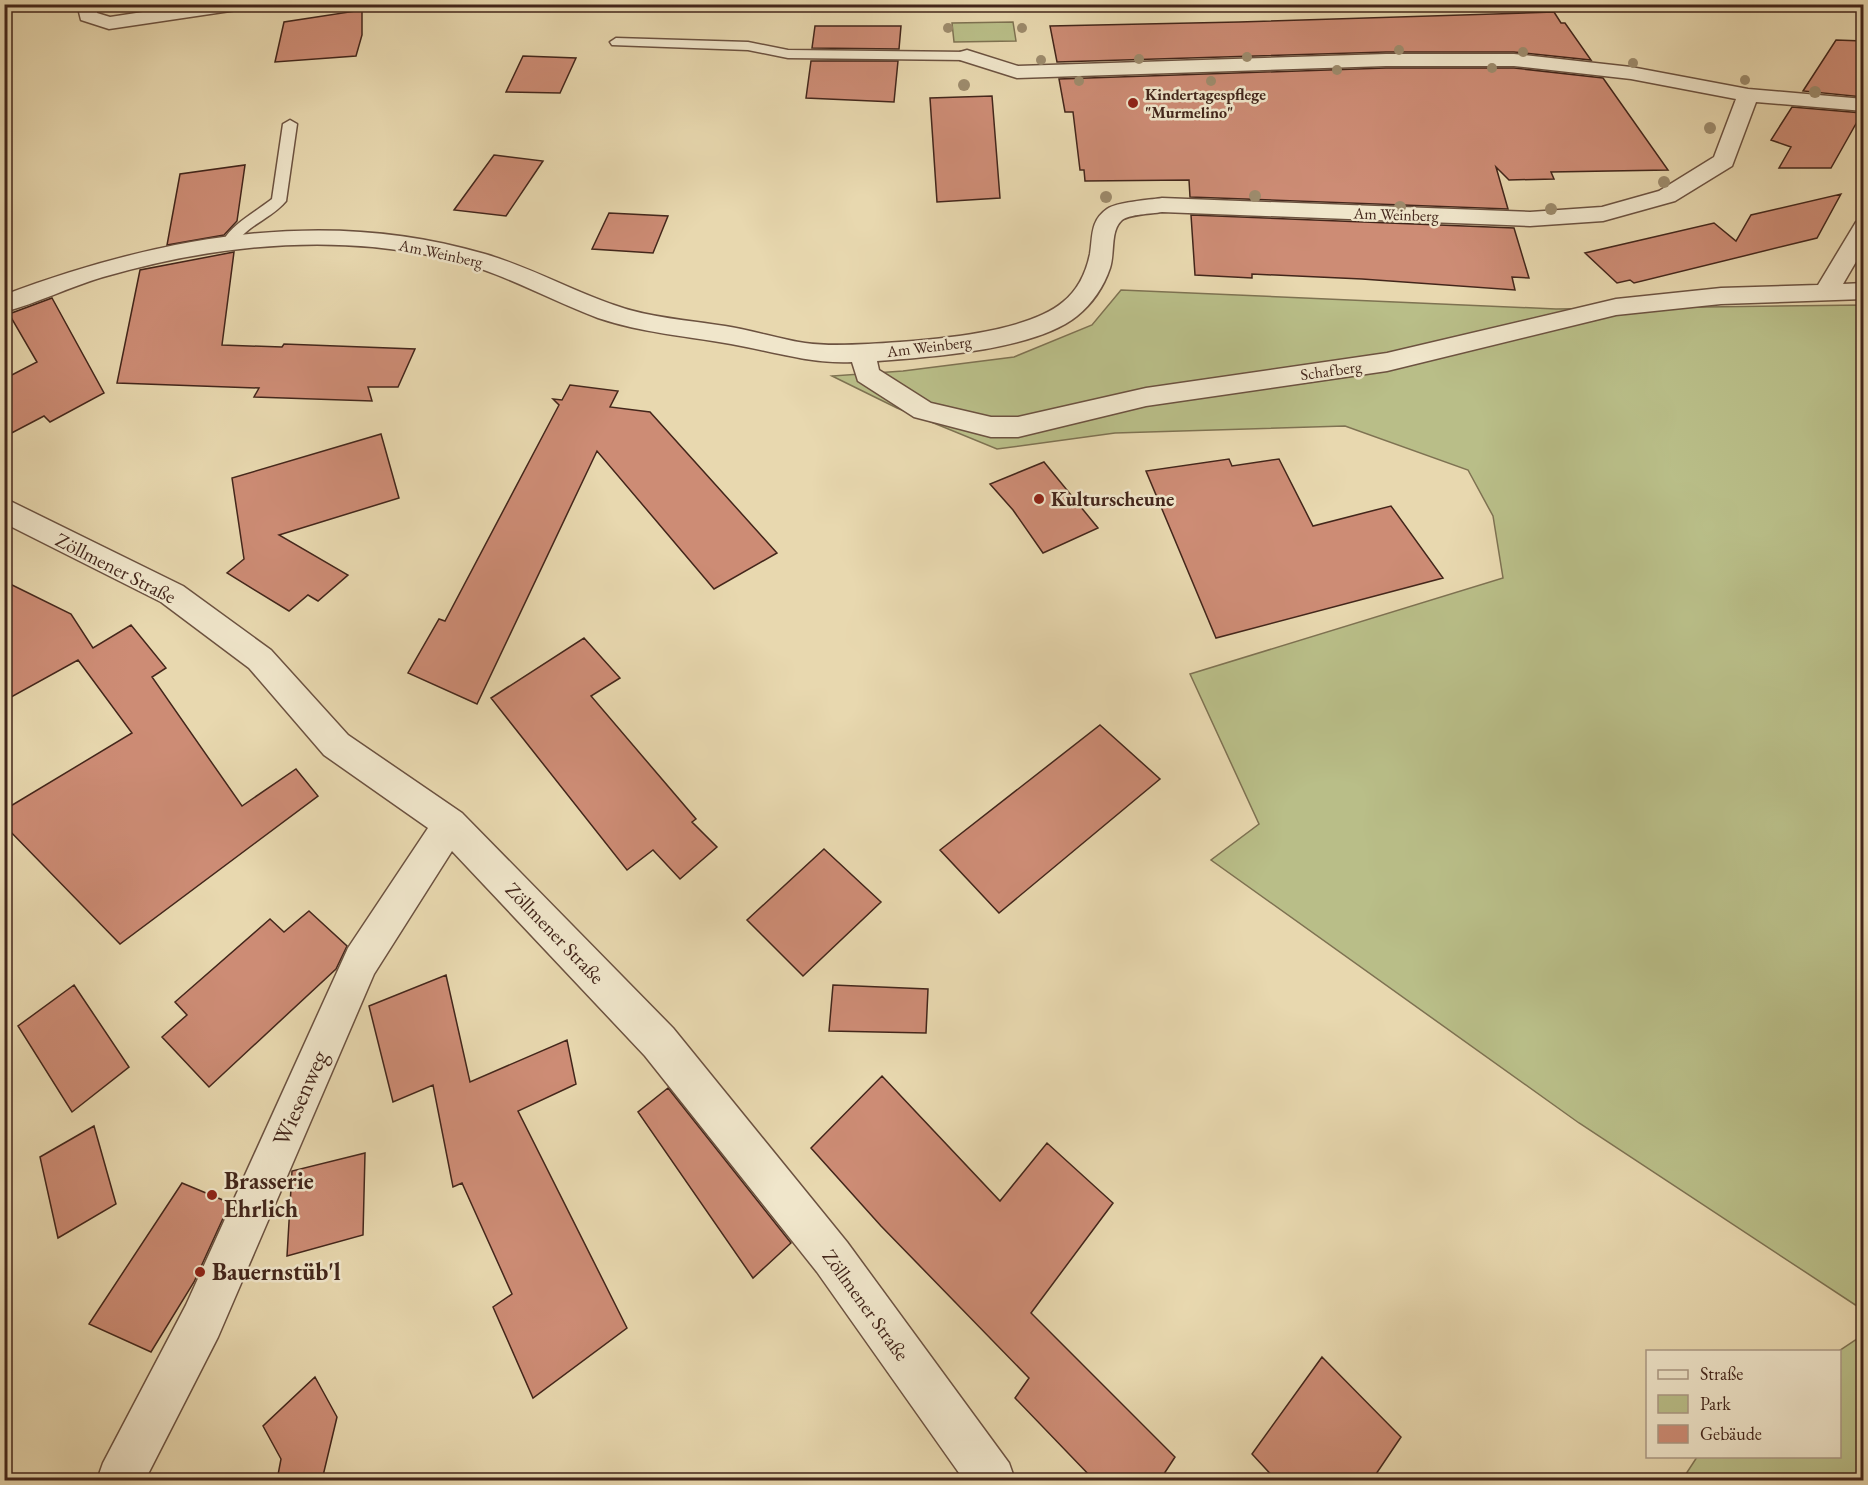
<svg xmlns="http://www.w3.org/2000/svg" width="1868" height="1485" font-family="'EB Garamond',serif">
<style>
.green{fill:#b9be88;stroke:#7e7252;stroke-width:1.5}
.building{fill:#cd8c75;stroke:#43261b;stroke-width:1.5}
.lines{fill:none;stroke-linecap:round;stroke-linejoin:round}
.service-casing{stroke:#6c5240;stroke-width:3}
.minor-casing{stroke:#6c5240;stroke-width:3}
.service{fill:#f0e6cb;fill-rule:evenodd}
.minor{fill:#f0e6cb;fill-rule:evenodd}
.tree{fill:#9d8b6c}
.poi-dot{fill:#8f2418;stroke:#f0e6cb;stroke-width:2}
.labels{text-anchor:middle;stroke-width:5;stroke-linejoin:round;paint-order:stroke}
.far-poi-label{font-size:16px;font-weight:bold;fill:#43261b;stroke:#f0e6cb;text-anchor:start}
.far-street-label{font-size:16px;fill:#43261b;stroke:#f0e6cb}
.poi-label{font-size:20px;font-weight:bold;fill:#43261b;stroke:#f0e6cb;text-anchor:start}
.street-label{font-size:20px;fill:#43261b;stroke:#f0e6cb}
.near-street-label{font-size:24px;fill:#43261b;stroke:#f0e6cb}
.near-poi-label{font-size:24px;font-weight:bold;fill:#43261b;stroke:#f0e6cb;text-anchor:start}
</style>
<rect width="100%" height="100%" fill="#e8d8af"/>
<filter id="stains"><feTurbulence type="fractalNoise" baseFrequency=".00333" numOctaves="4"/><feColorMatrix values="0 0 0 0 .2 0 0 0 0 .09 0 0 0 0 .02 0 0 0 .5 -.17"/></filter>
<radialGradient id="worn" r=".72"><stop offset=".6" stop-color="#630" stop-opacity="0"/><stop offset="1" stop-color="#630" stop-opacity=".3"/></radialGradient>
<path class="green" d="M1013,22L1016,41L954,42L952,23Z
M1121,290L1556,309L1863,305V1310L1579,1123L1211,860L1259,824L1190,674L1503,578L1493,516L1468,470L1345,426L1115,433L997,449L897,408L832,376L903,371L1014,357L1092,325Z
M1863,1335V1480H1682L1697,1457L1840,1456L1839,1351Z"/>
<path class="building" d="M362,10V35L356,56L275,62L284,22Z
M1554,12L1561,23H1565L1591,60L1514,52H1386L1057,62L1050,26L1239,22Z
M815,26H901L899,49L812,48Z
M1836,40L1863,41V97L1803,91Z
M523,56L576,58L560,93L506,92Z
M811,61H898L894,102L806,98Z
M1386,68H1514L1603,78L1668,170L1551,172L1554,179L1509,180L1496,167L1508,209L1190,197L1189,180L1085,181L1084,170H1080L1073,112H1065L1059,79Z
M992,96L1000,198L937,202L930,98Z
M1792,107L1862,113L1831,168H1779L1791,147L1771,140Z
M494,155L543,161L506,216L454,210Z
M245,165L237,221L224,235L167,245L180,174Z
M1841,194L1817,238L1634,283L1630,280L1617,283L1585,253L1714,223L1736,241L1751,215Z
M609,213L668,216L653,253L592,249Z
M1191,215L1514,228L1529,278L1512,277L1515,290L1362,279L1252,274V278L1195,275Z
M234,252L222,345L282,347L284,344L415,349L398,387H368L372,401L254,397L259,388L117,383L140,270Z
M52,298L104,393L50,422L44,416L4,437V379L37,362L9,314Z
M570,385L618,391L610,407L650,412L777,553L714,589L597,451L477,704L408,673L439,619L445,621L559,405L553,399L562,400Z
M381,434L399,498L279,535L348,575L318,601L308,595L289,611L227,573L244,559L232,478Z
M1229,459L1232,466L1279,459L1313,526L1391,506L1443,578L1216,638L1146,471Z
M1044,462L1098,528L1043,553L1013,510L990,484Z
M4,581L71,614L93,648L131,625L166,668L152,677L242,806L296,769L318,796L120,944L4,825V810L132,733L78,660L4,701Z
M584,638L620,678L591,696L696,819L692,822L717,847L680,879L653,850L627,870L491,698Z
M1100,725L1160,779L999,913L940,850Z
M824,849L881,902L803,976L747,920Z
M309,911L347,946L336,969L209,1087L162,1037L187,1015L175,1002L270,919L284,932Z
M446,975L470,1082L567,1040L576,1084L518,1111L627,1328L533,1398L493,1307L512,1294L462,1183L453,1187L433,1085L393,1102L369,1006Z
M74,985L129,1067L72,1112L18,1026Z
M833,985L928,989L926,1033L829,1031Z
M882,1076L1000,1201L1047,1143L1113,1203L1031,1313L1175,1457L1160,1480H1094L1015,1398L1029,1378L881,1226L811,1148Z
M668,1088L791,1243L753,1278L638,1112Z
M94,1126L116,1204L58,1238L40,1157Z
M365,1153L363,1235L287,1256L292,1171Z
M182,1183L230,1203L194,1282L151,1352L89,1324Z
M1322,1357L1401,1437L1372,1480H1276L1252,1454Z
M315,1377L337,1417L322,1480H277L281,1459L263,1426Z"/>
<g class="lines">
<g class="service-casing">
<path id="service" d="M616,38L748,42L788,50L967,52L973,56L967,60L788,58L748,50L612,45L610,42Z
M290,120L297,124L286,201C272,218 248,225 236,243H226L224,240C231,225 257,211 272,199L283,124Z"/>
</g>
<g class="minor-casing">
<path id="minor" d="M77,4H96L97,13L110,17L195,4H246L244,8L237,10L109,29L81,20Z
M967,50L1018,66L1386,54H1514L1631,67L1748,89L1864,99V111L1756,102L1732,166L1675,201L1603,221L1530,226L1162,212C1151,214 1130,214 1122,220C1110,230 1115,253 1110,268C1104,286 1092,304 1077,316C1035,350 930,357 877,361L879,370L931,403L991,417H1018L1146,388L1387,353L1616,299L1721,288L1818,285L1856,222L1864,220V248L1843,284L1864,283V299L1721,304L1616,315L1387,371L1146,406L1018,437H991L914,417L858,381L852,362C810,364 772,351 731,344C687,336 642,333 598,318C547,299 500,271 447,259C332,232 214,245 103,277C69,287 38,303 4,312V295C158,237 324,206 485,254C530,267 570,290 614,305C650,318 688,320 725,326C752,330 778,339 805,343C826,346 847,345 868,344C919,341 1024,335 1063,302C1078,290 1086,273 1090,254C1093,236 1090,221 1107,209C1117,202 1148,200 1162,198L1530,212L1602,207L1659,191L1714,157L1736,99L1631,79L1514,66H1386L1017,78L960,60L957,56L960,52Z
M4,498L183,586L271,650L348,735L462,813L673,1028L847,1242L1009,1463L1015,1480H964L817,1272L645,1056L452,851L374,974L218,1337L145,1480H97L103,1463L186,1305L348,948L428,828L324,755L249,668L161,602L4,523Z"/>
</g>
<use href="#service" class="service"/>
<use href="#minor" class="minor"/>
</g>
<g class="tree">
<circle cx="948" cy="28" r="5"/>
<circle cx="1022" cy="28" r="5"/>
<circle cx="1399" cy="50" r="5"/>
<circle cx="1523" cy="52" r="5"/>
<circle cx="1247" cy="57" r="5"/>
<circle cx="1139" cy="59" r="5"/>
<circle cx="1041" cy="60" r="5"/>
<circle cx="1633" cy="63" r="5"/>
<circle cx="1492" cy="68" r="5"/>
<circle cx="1337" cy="70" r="5"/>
<circle cx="1745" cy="80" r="5"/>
<circle cx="1079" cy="81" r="5"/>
<circle cx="1211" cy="81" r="5"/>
<circle cx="964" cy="85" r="6"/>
<circle cx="1815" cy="92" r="6"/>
<circle cx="1710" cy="128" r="6"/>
<circle cx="1664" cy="182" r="6"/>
<circle cx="1255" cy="196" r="6"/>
<circle cx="1106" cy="197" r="6"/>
<circle cx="1400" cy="207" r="6"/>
<circle cx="1551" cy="209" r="6"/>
</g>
<g class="poi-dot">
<circle cx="1133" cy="103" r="6"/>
<circle cx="1039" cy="499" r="6"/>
<circle cx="212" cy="1195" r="6"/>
<circle cx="200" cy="1272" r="6"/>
</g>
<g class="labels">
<g class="far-poi-label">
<text x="1145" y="100">Kindertagespflege<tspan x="1145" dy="18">"Murmelino"</tspan></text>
</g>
<g class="far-street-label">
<text transform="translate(1396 214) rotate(2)" y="6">Am Weinberg</text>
<text transform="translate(441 253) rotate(12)" y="6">Am Weinberg</text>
<text transform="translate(929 346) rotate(-7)" y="6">Am Weinberg</text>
<text transform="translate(1331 370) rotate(-8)" y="6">Schafberg</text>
</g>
<g class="poi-label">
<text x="1051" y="506">Kulturscheune</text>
</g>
<g class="street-label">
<text transform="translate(116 568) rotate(27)" y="7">Zöllmener Straße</text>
<text transform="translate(555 933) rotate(46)" y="7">Zöllmener Straße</text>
<text transform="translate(866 1305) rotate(54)" y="7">Zöllmener Straße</text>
</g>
<g class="near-street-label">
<text transform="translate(300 1098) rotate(-66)" y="8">Wiesenweg</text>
</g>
<g class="near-poi-label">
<text x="224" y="1189">Brasserie<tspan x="224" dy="28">Ehrlich</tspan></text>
<text x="212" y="1280">Bauernstüb'l</text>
</g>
</g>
<rect width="1868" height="1485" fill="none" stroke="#e8d8af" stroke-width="24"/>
<rect x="6" y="6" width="1856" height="1473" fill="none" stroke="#43261b" stroke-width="3"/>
<rect x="12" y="12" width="1844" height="1461" fill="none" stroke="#43261b" stroke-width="1.5"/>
<rect x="1646" y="1350" width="195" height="108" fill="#f0e6cb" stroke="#ab9985" stroke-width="1.5"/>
<rect x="1658" y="1370" width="30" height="9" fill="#f0e6cb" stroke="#ab9985" stroke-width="1.5"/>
<text x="1700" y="1380" font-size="18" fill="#43261b">Straße</text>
<rect x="1658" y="1395" width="30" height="18" fill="#b9be88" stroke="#ab9985" stroke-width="1.5"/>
<text x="1700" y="1410" font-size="18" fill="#43261b">Park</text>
<rect x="1658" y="1425" width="30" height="18" fill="#cd8c75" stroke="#ab9985" stroke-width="1.5"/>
<text x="1700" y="1440" font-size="18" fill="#43261b">Gebäude</text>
<rect width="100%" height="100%" filter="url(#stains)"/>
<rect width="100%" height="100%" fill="url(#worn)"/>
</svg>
